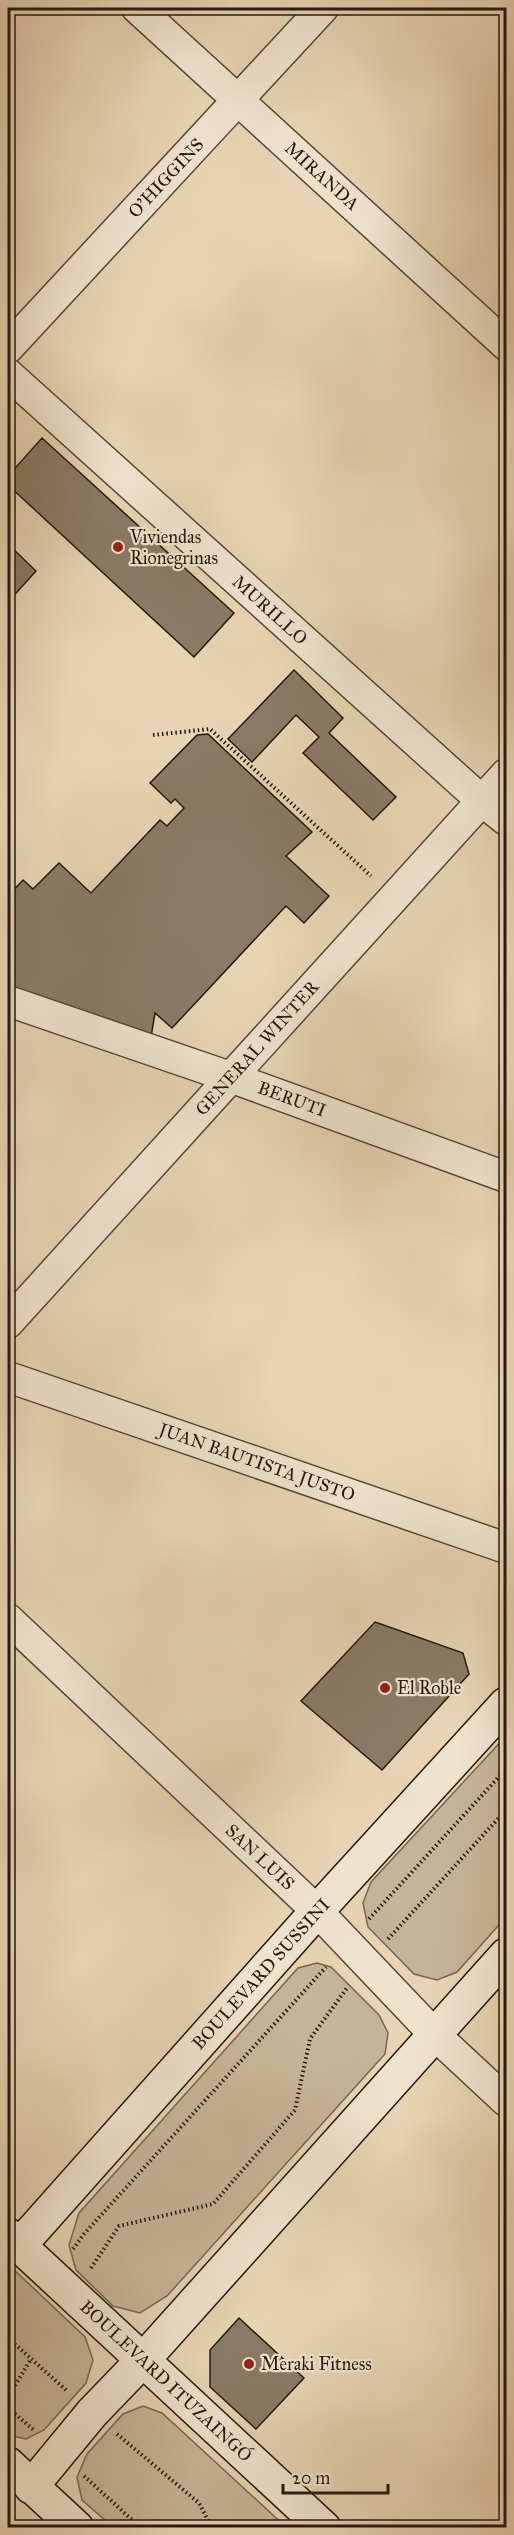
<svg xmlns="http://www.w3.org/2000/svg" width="514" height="2535" font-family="'IM FELL Great Primer',serif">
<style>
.green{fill:#c7b498;stroke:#766654;stroke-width:1.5}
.building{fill:#8a7a65;stroke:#241810;stroke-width:1.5}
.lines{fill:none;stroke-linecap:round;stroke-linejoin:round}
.minor-casing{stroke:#554739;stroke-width:33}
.secondary-casing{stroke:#241810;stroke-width:36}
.path{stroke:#241810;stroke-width:4;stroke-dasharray:1.5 3;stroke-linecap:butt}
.minor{stroke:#f0e3ce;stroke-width:30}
.secondary{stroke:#f0e3ce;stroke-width:33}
.poi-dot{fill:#8f2418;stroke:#f0e3ce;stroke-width:2}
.labels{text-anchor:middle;stroke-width:4.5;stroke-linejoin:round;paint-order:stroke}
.street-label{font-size:18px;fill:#241810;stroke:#f0e3ce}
.poi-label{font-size:18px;fill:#241810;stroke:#f0e3ce;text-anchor:start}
</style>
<rect width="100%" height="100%" fill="#e8d4b4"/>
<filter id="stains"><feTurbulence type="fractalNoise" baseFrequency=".00333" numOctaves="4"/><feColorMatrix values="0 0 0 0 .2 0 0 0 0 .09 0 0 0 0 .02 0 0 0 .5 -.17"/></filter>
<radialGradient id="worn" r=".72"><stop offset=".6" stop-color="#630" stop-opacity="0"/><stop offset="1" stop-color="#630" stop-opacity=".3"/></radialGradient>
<path class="green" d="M506,1736V1917L457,1972L437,1980L414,1974L368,1927L363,1903L371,1882Z
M317,1963L331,1967L379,2015L388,2033L385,2054L167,2296L140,2313L113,2306L76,2270L69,2245L79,2213L298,1968Z
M8,2264L85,2337L93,2360L86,2383L44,2430L26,2439L8,2435Z
M143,2406L162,2413L286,2527H113L82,2500L77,2477L87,2454L123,2414Z"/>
<path class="building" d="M42,438L234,613L194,657L8,485V476Z
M8,544L36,571L8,602Z
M294,670L343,718L329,733L396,797L373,820L303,753L319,737L296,715L252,762L228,739Z
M208,734L312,832L286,856L329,896L304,923L286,906L172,1028L155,1013L150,1043L8,985V896L23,880L33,889L59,863L91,893L160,820L167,826L184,808L175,799L171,803L150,783L197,735Z
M375,1622L463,1653L469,1674L382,1770L301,1701Z
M239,2318L304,2378L256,2429L210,2387V2350Z"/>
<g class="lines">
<g class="minor-casing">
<path id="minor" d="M137,8L506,345
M8,348L323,8
M8,374L482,801L506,820
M8,1001L230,1077L506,1177
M8,1323L506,774
M8,1377L506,1548
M8,1619L317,1911L434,2034L506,2101"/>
</g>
<g class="secondary-casing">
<path id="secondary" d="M8,2235L324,2528
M19,2246L317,1911L506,1704
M8,2464L77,2528
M31,2487L92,2413L143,2360L506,1955"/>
</g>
<path class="path" d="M153,735L210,729L371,876
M369,1919L506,1769
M388,1939L506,1810
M73,2249L84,2234L326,1967
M91,2268L119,2226L213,2204L295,2110L310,2039L347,1988
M8,2289L11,2307L8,2326
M8,2338L66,2390
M8,2397L31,2359
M8,2408L35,2431
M117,2434L199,2503L212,2528
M84,2476L141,2528"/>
<use href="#minor" class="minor"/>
<use href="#secondary" class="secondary"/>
</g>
<g class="poi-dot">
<circle cx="118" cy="547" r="6"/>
<circle cx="385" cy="1688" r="6"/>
<circle cx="249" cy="2364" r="6"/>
</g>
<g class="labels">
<g class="street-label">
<text transform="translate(322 176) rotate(42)" y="6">MIRANDA</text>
<text transform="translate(166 178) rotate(-47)" y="6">O'HIGGINS</text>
<text transform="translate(270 610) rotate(42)" y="6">MURILLO</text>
<text transform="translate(257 1048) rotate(-48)" y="6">GENERAL WINTER</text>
<text transform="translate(292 1099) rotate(20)" y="6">BERUTI</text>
<text transform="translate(257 1462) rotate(19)" y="6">JUAN BAUTISTA JUSTO</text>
<text transform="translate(260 1857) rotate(43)" y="6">SAN LUIS</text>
<text transform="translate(261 1974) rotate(-48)" y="6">BOULEVARD SUSSINI</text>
<text transform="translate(166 2381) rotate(43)" y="6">BOULEVARD ITUZAINGÓ</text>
</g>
<g class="poi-label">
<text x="130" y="543">Viviendas<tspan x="130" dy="21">Rionegrinas</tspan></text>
<text x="397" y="1694">El Roble</text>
<text x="261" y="2370">Meraki Fitness</text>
</g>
</g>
<rect width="514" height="2535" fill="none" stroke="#e8d4b4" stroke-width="30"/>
<rect x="9" y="9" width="496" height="2517" fill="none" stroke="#241810" stroke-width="3"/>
<rect x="15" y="15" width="484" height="2505" fill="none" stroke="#241810" stroke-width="1.5"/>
<path d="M283 2484v9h105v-9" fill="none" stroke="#241810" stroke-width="3"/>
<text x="292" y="2484" font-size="18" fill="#241810" stroke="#f0e3ce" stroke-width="4.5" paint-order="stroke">20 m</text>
<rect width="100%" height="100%" filter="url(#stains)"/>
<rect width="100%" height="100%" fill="url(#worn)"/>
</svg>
